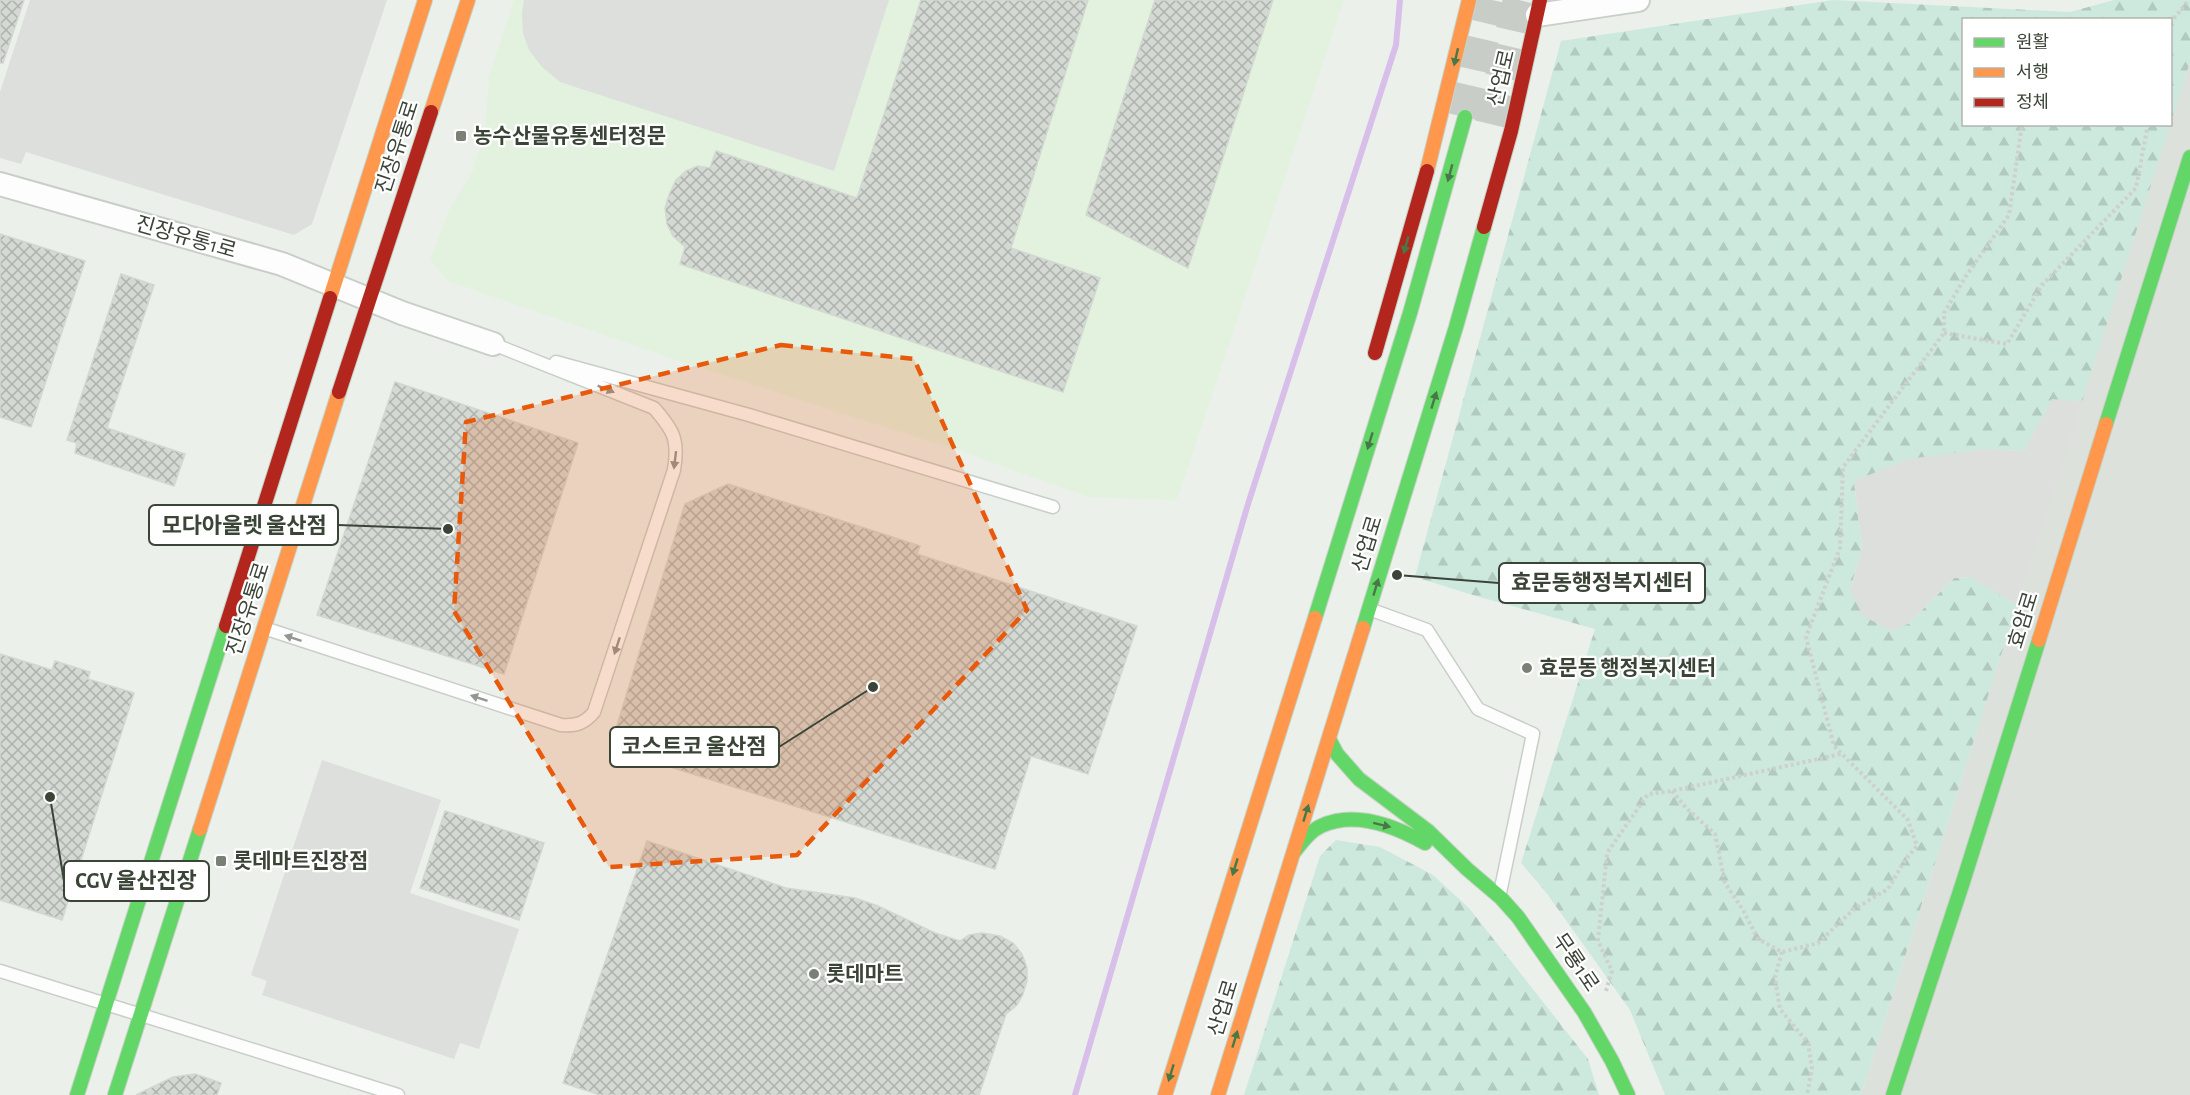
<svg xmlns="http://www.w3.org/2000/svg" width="2190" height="1095" font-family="'Alegreya Sans','Noto Sans KR',sans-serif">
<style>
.commercial{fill:#e3f2df}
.industrial{fill:#dce1db}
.forest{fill:url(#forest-firs)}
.parking{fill:#dcdfdb}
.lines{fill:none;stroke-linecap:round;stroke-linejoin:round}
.stream{stroke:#d7bfea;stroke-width:6}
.building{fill:url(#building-cross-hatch);stroke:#d2d8d1;stroke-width:1.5}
.secondary-tunnel{stroke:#c8cec7;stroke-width:32;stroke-dasharray:32 16;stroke-linecap:butt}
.lane-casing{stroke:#c9cec9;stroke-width:15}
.street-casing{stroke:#c9cec9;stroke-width:26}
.fast-casing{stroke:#c6d1c5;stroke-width:16}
.slow-casing{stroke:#c6d1c5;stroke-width:16}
.jam-casing{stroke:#c6d1c5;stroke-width:16}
.path{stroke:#ccd1cb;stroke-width:4;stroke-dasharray:3 3;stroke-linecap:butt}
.lane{stroke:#fcfdfc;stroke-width:12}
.street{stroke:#fcfdfc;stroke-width:22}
.fast{stroke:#63d668;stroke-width:14}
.slow{stroke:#ff974d;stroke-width:14}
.jam{stroke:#b3261e;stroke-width:14}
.oneway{fill:#497848}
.oneway2{fill:#929890}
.marked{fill:#e8590c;fill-opacity:0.2;stroke:#e8590c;stroke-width:4.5;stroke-dasharray:12 8;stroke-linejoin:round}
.poi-dot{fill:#798176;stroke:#fff;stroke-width:2}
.labels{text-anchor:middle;stroke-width:4.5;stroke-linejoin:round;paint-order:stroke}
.street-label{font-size:21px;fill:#3b4537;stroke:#fff}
.poi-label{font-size:21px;font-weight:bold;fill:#3b4537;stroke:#fff;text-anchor:start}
.leader{fill:none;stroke:#3b4537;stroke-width:2}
.callout-dot{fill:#3b4537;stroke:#fff;stroke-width:2}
.callout{fill:#fff;stroke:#3b4537;stroke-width:2}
.callout-label{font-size:22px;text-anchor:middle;font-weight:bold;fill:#3b4537}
</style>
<defs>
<pattern id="forest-firs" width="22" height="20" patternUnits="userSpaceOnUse" patternTransform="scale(1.5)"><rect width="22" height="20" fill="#cde9dd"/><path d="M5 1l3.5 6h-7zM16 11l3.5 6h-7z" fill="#b1c9be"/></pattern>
<pattern id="building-cross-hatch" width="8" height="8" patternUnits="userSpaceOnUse" patternTransform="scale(1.5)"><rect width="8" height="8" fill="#d4d9d4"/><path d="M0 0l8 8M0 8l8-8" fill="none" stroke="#adb2ad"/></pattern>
</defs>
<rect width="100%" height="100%" fill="#ebf0eb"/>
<path class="commercial" d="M514,0H1344L1177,500L1088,497L963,452L673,359L448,281L430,260L449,210L472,172L485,132L489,76Z"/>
<path class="industrial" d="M2190,62V1095H1861L2170,124Z"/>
<path class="forest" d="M1833,0L2070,12L2114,0H2190V62L2171,123L2170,20H1964V124L2170,125L2082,402L2052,400L2024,451L1985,449L1854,481L1862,548L1850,590L1908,624L1954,578L1971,577L2017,605L1861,1095H1665L1630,1010L1545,891L1521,863L1595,629L1476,596L1415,577L1561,41Z
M1336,840L1380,847L1433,875L1469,908L1588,1059L1599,1095H1244L1320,856Z"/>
<path class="parking" d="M30,0H387L312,224L294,235L26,152L21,164L0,158V92Z
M524,0H889L834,171L560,82L542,67L529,50L523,33L522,12Z
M2052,399L2082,402L2017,605L1970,577L1954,578L1908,624L1892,631L1863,616L1850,590L1862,548L1854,481L1908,459L1985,449L2024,451Z
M322,760L441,800L410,893L519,929L479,1049L460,1043L454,1059L262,995L267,981L251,975Z"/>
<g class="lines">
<path class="stream" d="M1075,1095L1248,504L1396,45L1400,0"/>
</g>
<path class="building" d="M0,0H24L3,63H0Z
M921,0H1088L1011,248L1100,278L1063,392L680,264L685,247L673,236L667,224L665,208L669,195L676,180L686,171L698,166L710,168L716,151L857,198Z
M1155,0H1273L1188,268L1086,215Z
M0,234L85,261L31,427L0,417Z
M121,274L154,285L107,428L185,454L174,486L75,453L77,443L67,440Z
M395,382L578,443L504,674L317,615Z
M728,484L920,546L917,554L1137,626L1088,774L1031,756L995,869L610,748L685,504Z
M0,654L52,670L55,661L90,672L88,679L134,693L62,920L0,900Z
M445,811L544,843L519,920L420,888Z
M647,841L786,888L855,898L878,906L935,933L960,941L969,935L982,933L1000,936L1013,943L1022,954L1027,968V981L1023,994L1017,1005L1006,1014L979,1095H600L563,1083Z
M195,1074L221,1083L217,1095H136L173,1077Z"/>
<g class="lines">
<path class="secondary-tunnel" d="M1465,117L1492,0
M1490,124L1519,0"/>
<g class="lane-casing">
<path id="lane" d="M556,362L749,415L1053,507
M1369,609L1427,630L1478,709L1533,734L1500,893
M264,628L561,725C576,726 584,724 594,712L674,470C679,440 674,431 654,408L493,344
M0,971L398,1095"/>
</g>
<g class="street-casing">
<path id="street" d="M1537,15L1638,0
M0,184L282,264L402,313L493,344"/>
</g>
<g class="fast-casing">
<path id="fast" d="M2106,424L2190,157
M1315,618L1410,313L1465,117
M1363,628L1456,327L1484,227
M1329,739L1337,754L1359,779L1428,831L1467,869L1501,898L1518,917L1584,1012L1612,1061L1628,1095
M1294,852C1302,842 1310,831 1321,826C1355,810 1395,826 1425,843
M77,1095L226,626
M115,1095L200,829
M1893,1095L1963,882L2039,640"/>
</g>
<g class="slow-casing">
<path id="slow" d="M431,112L468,0
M1427,171L1469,0
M330,298L425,0
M2039,640L2106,424
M200,829L339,392
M1165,1095L1315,618
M1218,1095L1363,628"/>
</g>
<g class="jam-casing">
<path id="jam" d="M1484,227L1511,131L1540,0
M1375,353L1427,171
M339,392L431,112
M226,626L330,298"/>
</g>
<path class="path" d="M2170,23L2189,0
M1944,333L2007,344L2042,285L2136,188L2148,124
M1672,791L1686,808L1715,834L1725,883L1743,910L1758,939L1782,952L1818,943L1854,909L1888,889L1905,860L1917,846L1908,820L1834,746L1806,637L1840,548L1843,467L1944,333V313L1966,276L2009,215L2022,124
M1782,952L1775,977L1780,1009L1808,1043L1812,1068L1807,1095
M1606,991L1612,971L1598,941L1607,853L1648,794L1672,791L1841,754"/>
<use href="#lane" class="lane"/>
<use href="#street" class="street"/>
<use href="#fast" class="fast"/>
<use href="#slow" class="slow"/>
<use href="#jam" class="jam"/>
</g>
<defs><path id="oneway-solid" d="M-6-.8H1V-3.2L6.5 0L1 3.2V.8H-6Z" transform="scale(1.5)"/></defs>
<g class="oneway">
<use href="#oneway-solid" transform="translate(1456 57) rotate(103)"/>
<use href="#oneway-solid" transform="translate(1450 173) rotate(105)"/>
<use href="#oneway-solid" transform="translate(1406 245) rotate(106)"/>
<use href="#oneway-solid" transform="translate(1434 400) rotate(-73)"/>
<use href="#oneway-solid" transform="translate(1370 441) rotate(107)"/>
<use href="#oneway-solid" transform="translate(1376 587) rotate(-73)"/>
<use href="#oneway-solid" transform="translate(1306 813) rotate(-73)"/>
<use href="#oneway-solid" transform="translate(1382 825) rotate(14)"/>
<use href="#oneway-solid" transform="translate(1235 867) rotate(107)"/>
<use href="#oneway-solid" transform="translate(1235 1039) rotate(-73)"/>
<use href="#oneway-solid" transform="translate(1171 1073) rotate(107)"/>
</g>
<g class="oneway2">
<use href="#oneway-solid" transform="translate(606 389) rotate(22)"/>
<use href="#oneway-solid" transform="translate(675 460) rotate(97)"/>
<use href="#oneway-solid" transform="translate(293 638) rotate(-162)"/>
<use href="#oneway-solid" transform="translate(617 646) rotate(108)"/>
<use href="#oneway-solid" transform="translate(479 698) rotate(-162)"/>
</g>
<path class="marked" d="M781,345L914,359L1027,610L797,855L609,867L454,611L466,422Z"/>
<g class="poi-dot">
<rect x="455" y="130" width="12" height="12" rx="3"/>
<circle cx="1527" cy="668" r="6"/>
<rect x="215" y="855" width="12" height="12" rx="3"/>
<circle cx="814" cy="974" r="6"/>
</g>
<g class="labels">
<g class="street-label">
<text transform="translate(1501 78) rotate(-77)" y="7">산업로</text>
<text transform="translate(397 147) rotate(-72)" y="7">진장유통로</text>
<text transform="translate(186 237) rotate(16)" y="7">진장유통1로</text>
<text transform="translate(1367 544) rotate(-73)" y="7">산업로</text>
<text transform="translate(248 609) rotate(-72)" y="7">진장유통로</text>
<text transform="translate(2023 620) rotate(-73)" y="7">효암로</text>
<text transform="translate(1576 962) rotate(56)" y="7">무룡1로</text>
<text transform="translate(1223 1008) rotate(-73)" y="7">산업로</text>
</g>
<g class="poi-label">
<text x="473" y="143">농수산물유통센터정문</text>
<text x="1539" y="675">효문동 행정복지센터</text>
<text x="233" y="868">롯데마트진장점</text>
<text x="826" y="981">롯데마트</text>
</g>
</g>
<path class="leader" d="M448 529L338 525M1397 575L1499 583M873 687L779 747M50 797L64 881"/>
<g class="callout-dot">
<circle cx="448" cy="529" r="6"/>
<circle cx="1397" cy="575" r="6"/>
<circle cx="873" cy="687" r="6"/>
<circle cx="50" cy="797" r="6"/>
</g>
<g class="callout">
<rect x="149" y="505" width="189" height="40" rx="6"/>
<rect x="1499" y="563" width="206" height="40" rx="6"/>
<rect x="610" y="727" width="169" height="40" rx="6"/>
<rect x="64" y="861" width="145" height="40" rx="6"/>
</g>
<g class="callout-label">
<text x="244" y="533">모다아울렛 울산점</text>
<text x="1602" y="590">효문동행정복지센터</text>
<text x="694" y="754">코스트코 울산점</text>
<text x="136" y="888">CGV 울산진장</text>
</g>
<rect x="1962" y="18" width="210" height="108" fill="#ffffff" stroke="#b1b5af" stroke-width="1.5"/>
<rect x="1974" y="38" width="30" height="9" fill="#63d668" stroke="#b1b5af" stroke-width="1.5"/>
<text x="2016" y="48" font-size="18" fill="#3b4537">원활</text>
<rect x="1974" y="68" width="30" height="9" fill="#ff974d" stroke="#b1b5af" stroke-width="1.5"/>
<text x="2016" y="78" font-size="18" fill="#3b4537">서행</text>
<rect x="1974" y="98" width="30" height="9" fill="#b3261e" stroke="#b1b5af" stroke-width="1.5"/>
<text x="2016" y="108" font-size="18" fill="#3b4537">정체</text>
</svg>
